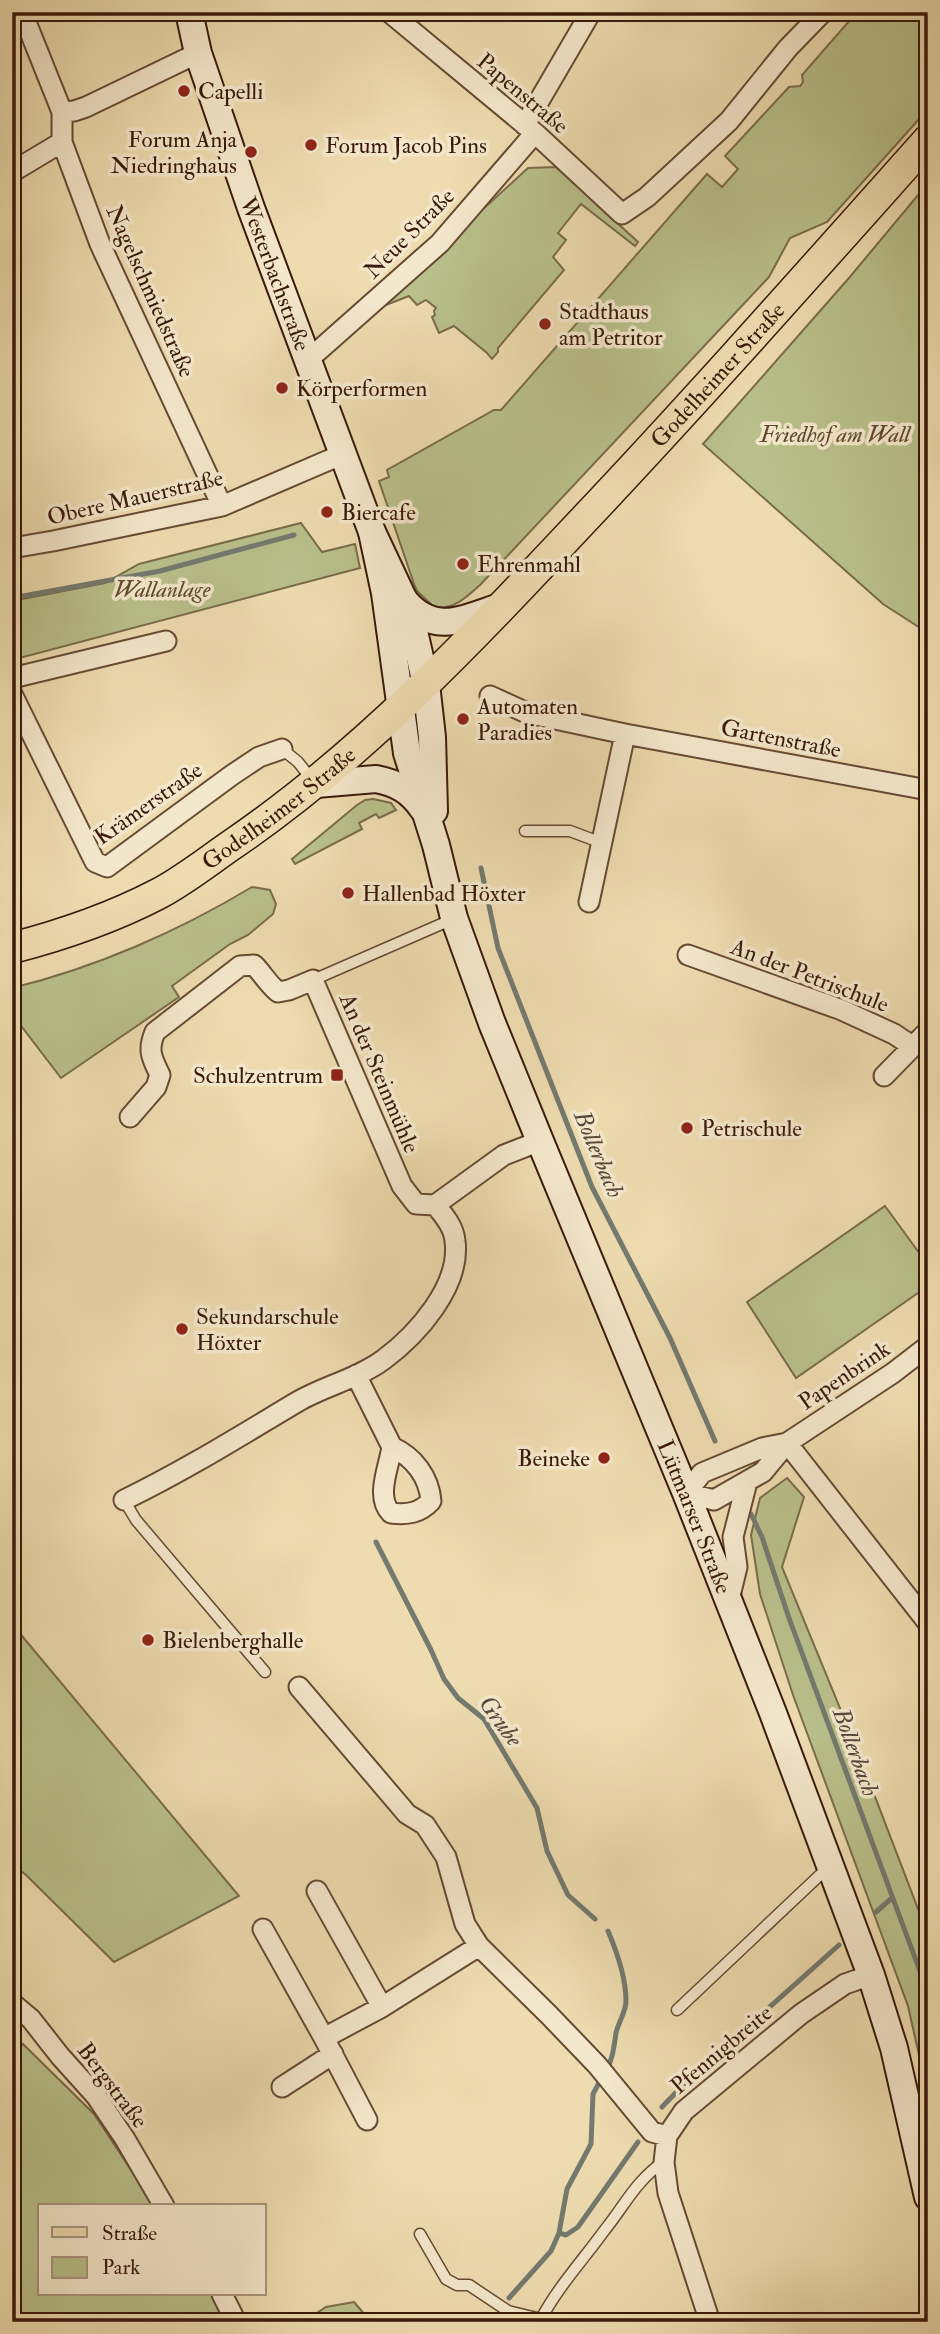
<svg xmlns="http://www.w3.org/2000/svg" width="940" height="2334" font-family="'IM FELL Double Pica',serif">
<style>
.green{fill:#b9c08b;stroke:#7a6c4a;stroke-width:2}
.lines{fill:none;stroke-linecap:round;stroke-linejoin:round}
.stream{stroke:#747a6f;stroke-width:5}
.lane-casing{stroke:#674a34;stroke-width:13}
.street-casing{stroke:#674a34;stroke-width:23}
.secondary-casing{stroke:#3a190a;stroke-width:30}
.primary-casing{stroke:#3a190a;stroke-width:33}
.lane{stroke:#f4e8cc;stroke-width:10}
.street{stroke:#f4e8cc;stroke-width:19}
.secondary{stroke:#f4e8cc;stroke-width:26}
.primary{stroke:#eedcb0;stroke-width:30}
.poi-dot{fill:#8f2418;stroke:#f4e8cc;stroke-width:2.5}
.labels{text-anchor:middle;stroke-width:7;stroke-linejoin:round;paint-order:stroke}
.poi-label{font-size:23px;fill:#3a190a;stroke:#f4e8cc;text-anchor:start}
.street-label{font-size:23px;fill:#3a190a;stroke:#f4e8cc}
.park-label{font-size:23px;font-style:italic;fill:#604b31;stroke:#f4e8cc}
.water-label{font-size:24px;font-style:italic;fill:#57493c;stroke:#f4e8cc}
</style>
<rect width="100%" height="100%" fill="#eedcb0"/>
<filter id="stains"><feTurbulence type="fractalNoise" baseFrequency=".00286" numOctaves="4"/><feColorMatrix values="0 0 0 0 .2 0 0 0 0 .09 0 0 0 0 .02 0 0 0 .5 -.17"/></filter>
<radialGradient id="worn" r=".72"><stop offset=".6" stop-color="#630" stop-opacity="0"/><stop offset="1" stop-color="#630" stop-opacity=".3"/></radialGradient>
<path class="green" d="M857,12H928V109L827,222L790,238L769,277L481,584C467,597 454,610 434,607L417,591L414,584L379,481L389,477L387,470L494,410H501L707,174L722,187L738,169L725,156L789,87L800,86L803,82L802,75Z
M556,167L638,242L635,246L581,204L558,233L566,240L553,257L564,270L498,348V352L492,359L487,353L454,326L439,333L432,317L435,315L434,311L436,308L426,300L417,305L409,296L373,310L528,168Z
M928,183V633L883,604L703,444L849,278Z
M301,523L322,552L355,544L360,568L12,660V601L105,583L139,564Z
M373,799L391,803L396,810L379,818L376,814L359,823L362,829L295,864L292,859L357,805L365,800Z
M252,887L270,890L276,904L273,914L248,935L230,944L172,986L179,997L61,1078L12,1014V988C95,968 179,931 252,887Z
M885,1206L928,1265V1286L796,1378L747,1302Z
M787,1478L804,1497L782,1567L856,1747L928,1935V2095L908,2006L793,1695L760,1594L751,1535L760,1498Z
M12,1624L239,1896L114,1962L26,1875L12,1864Z
M23,2044L94,2114L155,2206H40V2294H212L226,2322H12V2054Z
M354,2302L371,2322H303L326,2307Z"/>
<g class="lines">
<path class="stream" d="M12,598L160,571L294,535
M481,868L498,948L592,1187L670,1338L715,1441
M751,1514L762,1537L789,1618L921,1974L928,2002
M376,1542L431,1650L444,1679L458,1698L484,1719L537,1808L547,1851L568,1895L595,1919
M876,1912L892,1898
M606,2071C613,2059 614,2046 616,2033C618,2023 626,2012 626,2001C626,1977 617,1952 608,1931
M662,2107L686,2082L839,1945
M559,2233L566,2235L578,2227L638,2142
M509,2298L551,2251L559,2233L567,2189L591,2144L593,2094L601,2079"/>
<g class="lane-casing">
<path id="lane" d="M282,749L298,762L313,781
M525,831H570L602,843
M313,980L453,919
M124,1500L136,1520L265,1672
M677,2010L821,1874L832,1870
M420,2234L446,2279L457,2285H469L508,2311L541,2319C558,2287 583,2260 604,2231C625,2205 635,2182 663,2162"/>
</g>
<g class="street-casing">
<path id="street" d="M22,12L62,112V142L100,244L222,506
M389,12L535,133L622,214L647,197L729,121L788,48L823,12
M62,112L74,111L86,107L198,53
M525,125L591,12
M12,172L62,142
M308,360L440,243L535,133
M12,548L53,541L222,506L343,454
M12,678L166,641
M12,694L95,862L107,867L232,775L259,757L282,749
M490,696L527,713L625,734L928,790
M589,902L625,734
M688,955L842,1010L894,1034L912,1046
M884,1076L928,1031
M130,1117L156,1087L160,1075C152,1058 147,1051 155,1032L240,966L254,965C263,974 268,984 278,992L289,990L313,980L402,1186L416,1204L435,1205L504,1155L540,1141
M356,1375L392,1447
M787,1443L762,1448L702,1473L686,1493L714,1500L763,1472L787,1443L893,1373L928,1346
M787,1443L928,1623
M392,1447C414,1457 429,1477 431,1501C420,1513 408,1515 391,1513C375,1497 389,1467 392,1447Z
M124,1500C184,1471 240,1436 297,1402C324,1386 357,1379 383,1360C417,1335 461,1286 455,1241C454,1227 444,1215 435,1205
M729,1600L737,1567L733,1537L747,1482
M299,1687L407,1814L425,1825L446,1857L465,1924L479,1946L549,2015L597,2065L652,2132L667,2136
M317,1891L382,2007
M263,1929L324,2038L382,2007L479,1946
M12,2003L31,2019L60,2056L96,2096L125,2139L164,2206
M324,2038L367,2120
M282,2087L333,2054
M222,2294L236,2322
M710,2322L668,2193L664,2162L667,2136L684,2111L801,2014L845,1984L871,1975"/>
</g>
<g class="secondary-casing">
<g id="secondary">
<path id="s1" d="M189,12L198,53L251,208L372,532L403,598L413,627L426,684L432,737L434,811"/>
<path id="s2" d="M372,532L385,593L407,753L436,845L454,918L492,1023L540,1141L686,1493L773,1713L871,1975L894,2048L928,2197"/>
<path d="M404,600C434,637 465,618 503,606"/>
<path d="M316,784L376,779C397,783 411,791 423,809"/>
</g>
</g>
<g class="primary-casing">
<g id="primary">
<path id="s3" d="M12,948C62,935 112,918 158,894C183,881 207,862 230,846C361,757 469,642 577,527C697,400 812,270 928,140"/>
</g>
</g>
<use href="#lane" class="lane"/>
<use href="#street" class="street"/>
<use href="#secondary" class="secondary"/>
<use href="#primary" class="primary"/>
</g>
<g class="poi-dot">
<circle cx="184" cy="91" r="7"/>
<circle cx="311" cy="145" r="7"/>
<circle cx="251" cy="152" r="7"/>
<circle cx="545" cy="324" r="7"/>
<circle cx="282" cy="388" r="7"/>
<circle cx="327" cy="512" r="7"/>
<circle cx="463" cy="564" r="7"/>
<circle cx="463" cy="719" r="7"/>
<circle cx="348" cy="893" r="7"/>
<rect x="330" y="1068" width="14" height="14" rx="3.5"/>
<circle cx="687" cy="1128" r="7"/>
<circle cx="182" cy="1329" r="7"/>
<circle cx="604" cy="1458" r="7"/>
<circle cx="148" cy="1640" r="7"/>
</g>
<g class="labels">
<g class="poi-label">
<text x="198" y="99">Capelli</text>
<text x="237" y="147" text-anchor="end">Forum Anja<tspan x="237" dy="26">Niedringhaus</tspan></text>
<text x="325" y="153">Forum Jacob Pins</text>
<text x="559" y="319">Stadthaus<tspan x="559" dy="26">am Petritor</tspan></text>
<text x="296" y="396">Körperformen</text>
<text x="341" y="520">Biercafe</text>
<text x="477" y="572">Ehrenmahl</text>
<text x="477" y="714">Automaten<tspan x="477" dy="26">Paradies</tspan></text>
<text x="362" y="901">Hallenbad Höxter</text>
<text x="323" y="1083" text-anchor="end">Schulzentrum</text>
<text x="701" y="1136">Petrischule</text>
<text x="196" y="1324">Sekundarschule<tspan x="196" dy="26">Höxter</tspan></text>
<text x="590" y="1466" text-anchor="end">Beineke</text>
<text x="162" y="1648">Bielenberghalle</text>
</g>
<g class="street-label">
<text transform="translate(523 93) rotate(40)" y="8">Papenstraße</text>
<text transform="translate(409 233) rotate(-45)" y="8">Neue Straße</text>
<text dy="8" stroke="none"><textPath href="#s1" startOffset="276">Westerbachstraße</textPath></text>
<text transform="translate(151 291) rotate(66)" y="8">Nagelschmiedstraße</text>
<text dy="8" stroke="none"><textPath href="#s3" startOffset="922">Godelheimer Straße</textPath></text>
<text transform="translate(135 497) rotate(-13)" y="8">Obere Mauerstraße</text>
<text transform="translate(781 738) rotate(11)" y="8">Gartenstraße</text>
<text transform="translate(148 803) rotate(-35)" y="8">Krämerstraße</text>
<text dy="8" stroke="none"><textPath href="#s3" startOffset="304">Godelheimer Straße</textPath></text>
<text transform="translate(810 975) rotate(21)" y="8">An der Petrischule</text>
<text transform="translate(380 1073) rotate(67)" y="8">An der Steinmühle</text>
<text transform="translate(844 1375) rotate(-34)" y="8">Papenbrink</text>
<text dy="8" stroke="none"><textPath href="#s2" startOffset="1041">Lütmarser Straße</textPath></text>
<text transform="translate(721 2049) rotate(-40)" y="8">Pfennigbreite</text>
<text transform="translate(113 2085) rotate(53)" y="8">Bergstraße</text>
</g>
<g class="park-label">
<text x="835" y="442">Friedhof am Wall</text>
<text x="162" y="597">Wallanlage</text>
</g>
<g class="water-label">
<text transform="translate(599 1154) rotate(67)" y="8">Bollerbach</text>
<text transform="translate(501 1721) rotate(54)" y="8">Grube</text>
<text transform="translate(856 1752) rotate(70)" y="8">Bollerbach</text>
</g>
</g>
<rect width="940" height="2334" fill="none" stroke="#eedcb0" stroke-width="42"/>
<rect x="14" y="14" width="912" height="2306" fill="none" stroke="#3a190a" stroke-width="3.5"/>
<rect x="21" y="21" width="898" height="2292" fill="none" stroke="#3a190a" stroke-width="2"/>
<rect x="38" y="2204" width="228" height="91" fill="#f4e8cc" stroke="#aa957e" stroke-width="2"/>
<rect x="52" y="2227" width="35" height="10" fill="#eedcb0" stroke="#aa957e" stroke-width="2"/>
<text x="102" y="2240" font-size="21" fill="#3a190a">Straße</text>
<rect x="52" y="2257" width="35" height="21" fill="#b9c08b" stroke="#aa957e" stroke-width="2"/>
<text x="102" y="2274" font-size="21" fill="#3a190a">Park</text>
<rect width="100%" height="100%" filter="url(#stains)"/>
<rect width="100%" height="100%" fill="url(#worn)"/>
</svg>
